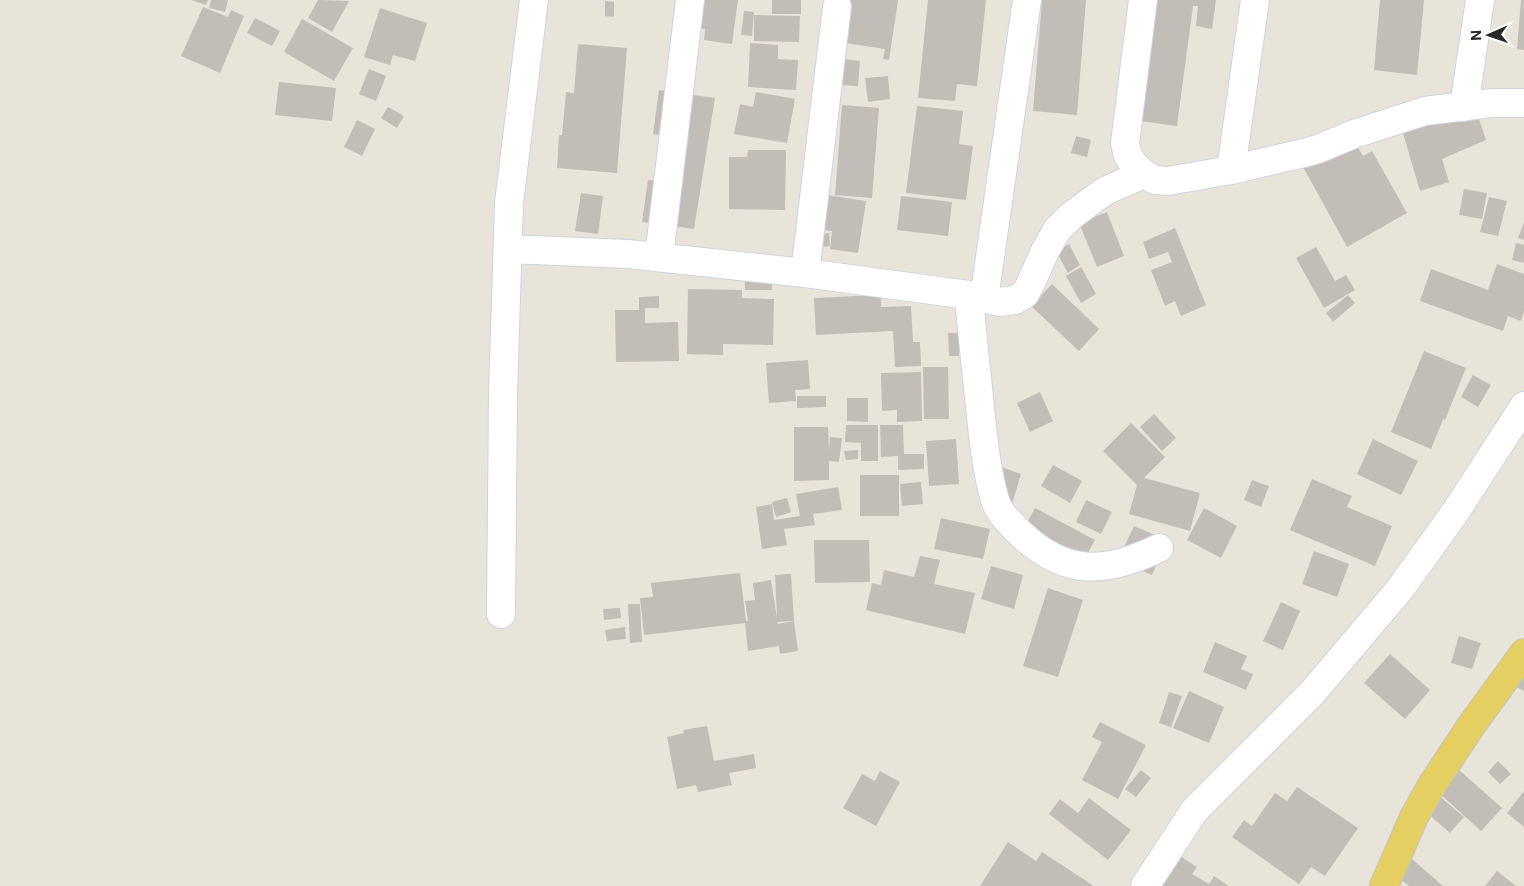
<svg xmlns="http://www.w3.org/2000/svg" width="1524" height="886" font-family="Inter,sans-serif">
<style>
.building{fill:#c2bdb7}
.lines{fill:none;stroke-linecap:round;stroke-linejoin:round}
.minor-casing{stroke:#cfd2e0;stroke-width:30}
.major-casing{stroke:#c3c3c3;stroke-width:30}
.minor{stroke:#fff;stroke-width:28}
.major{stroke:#e6cf62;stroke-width:28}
</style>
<rect width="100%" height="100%" fill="#e9e4da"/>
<path class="building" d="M191,0H208L206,5Z
M211,0H228L225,12L209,8Z
M318,0L349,1L332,32L308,18Z
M675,0H738L732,44L704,40L705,29L672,25Z
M772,0H801V14H772Z
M851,0H898L889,60L883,59L885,49L845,43Z
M928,0H986L977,86L957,84L955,101L918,98Z
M1042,0H1086L1077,115L1033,111Z
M1148,0H1216L1212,29L1196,26L1198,6H1193L1177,126L1132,120Z
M1380,0H1424L1417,75L1374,70Z
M1521,0H1524V50L1517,49Z
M605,1L614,2V17L605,16Z
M203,7L228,17L231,10L244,16L220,73L181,56Z
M380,8L427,23L415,61L393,55L390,65L364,57Z
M744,11L754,12L752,36L741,35Z
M754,15L800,16L799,42L754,41Z
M255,18L280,31L272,46L247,33Z
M302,19L353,48L334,81L284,52Z
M750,43L778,45V59L798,60L796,90L748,87Z
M578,44L627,48L617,173L557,168L559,135H562L566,92L574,93Z
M844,59L860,61L858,86L841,85Z
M369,69L386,76L376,101L359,94Z
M888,76L890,99L868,102L865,78Z
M279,82L336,88L332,121L275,115Z
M659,90L715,98L694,229L642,222L648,180L660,181L667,136L653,134Z
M756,92L795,99L787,143L734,134L740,104L753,107Z
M842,105L879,108L872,198L835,195Z
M917,106L963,111L959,144L973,146L966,200L906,193Z
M388,107L404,116L397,128L381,118Z
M1477,113L1486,140L1442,159L1449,182L1420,191L1402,130Z
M357,120L375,129L362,156L344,147Z
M1076,136L1091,140L1087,157L1071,153Z
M1352,137L1363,156L1372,151L1407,213L1347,247L1302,165Z
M748,150H786L785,210L729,209V157H747Z
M1464,189L1487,193L1482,219L1459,215Z
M581,193L603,196L598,234L575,231Z
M827,195L866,201L858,253L830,249L832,231L822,230Z
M901,196L952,202L948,236L897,230Z
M1489,197L1507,201L1498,236L1480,232Z
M1107,212L1124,256L1097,267L1079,223Z
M1524,222V240L1518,238Z
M1175,228L1206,305L1181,316L1175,301L1165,306L1151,270L1172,262L1168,252L1149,259L1143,242Z
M829,233L830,246L820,247V234Z
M1516,243L1524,245V263L1512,260Z
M1069,244L1080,265L1068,273L1056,251Z
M1316,247L1335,281L1346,275L1355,290L1324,308L1296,258Z
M1497,264L1524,274V311L1521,321L1508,316L1503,331L1420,301L1431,269L1488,290Z
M1081,267L1096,294L1081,303L1066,276Z
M745,271H772V290H745Z
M1052,284L1099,329L1079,351L1031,306Z
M688,289L742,290V298L774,299L773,345L723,344V355L687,354Z
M881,295V307L911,306L913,342H920L921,366L895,367L893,331L816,335L814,298Z
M1348,295L1355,303L1333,322L1326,313Z
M659,296V308H645V323L678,322L679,361L616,362L615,310H639V297Z
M948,333H959V356H949Z
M1424,351L1466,368L1445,420L1443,419L1431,449L1391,432Z
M808,360L810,389L795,390L796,401L769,403L766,363Z
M923,367H948L949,419H924Z
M921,372L922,421L897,422V410L882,411L881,373Z
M1473,375L1491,385L1478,407L1461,397Z
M1040,392L1053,421L1030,432L1017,403Z
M797,396H826V407L797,408Z
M847,398H868V422L847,421Z
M1154,414L1176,438L1162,451L1140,427Z
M1131,423L1165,457L1144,478L1200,493L1190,531L1129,514L1137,485L1103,451Z
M846,425H878V461H861V443L845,442Z
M880,425H903L904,454H924V469L898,470V456L881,457Z
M794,427H828L829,451L830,437L842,438L839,462L829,461V480L794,481Z
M956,439L959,484L929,486L926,441Z
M1373,439L1418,461L1401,495L1357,474Z
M858,450V459L846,460L844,451Z
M996,465L1021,474L1012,504L986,495Z
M1053,465L1082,481L1070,503L1041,486Z
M860,475H899V516H860Z
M1312,479L1352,496L1347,507L1392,526L1375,566L1290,530Z
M1252,480L1269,486L1261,507L1244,500Z
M921,482L923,504L902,506L900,484Z
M838,487L842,510L813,514L815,525L784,529L787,545L762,549L756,507L772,504L774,520L800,516L796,494Z
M787,498L791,512L776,517L772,502Z
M1086,500L1112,512L1101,534L1076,522Z
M1035,508L1095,540L1082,563L1019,538Z
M1204,508L1237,526L1221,558L1187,540Z
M941,518L990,529L983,559L934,549Z
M1134,526L1167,540L1152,575L1118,560Z
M814,540H869L870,582L815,583Z
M1314,551L1349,564L1337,597L1302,584Z
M920,556L940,560L934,584L975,593L965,634L866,610L872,583L881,585L884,570L914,577Z
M991,566L1023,575L1014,609L981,599Z
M740,573L746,621H748L745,601L755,600L753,583L771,580L777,618L775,575L791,574L794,621L777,622L778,624L794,621L798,651L780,654L779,646L748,651L745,623L644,635L640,598L653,597L651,583Z
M1048,588L1083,600L1058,677L1023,666Z
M1281,602L1300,611L1283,650L1263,641Z
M628,604H640L642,642L630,643Z
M620,608L621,618L604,620L603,609Z
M625,627L626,639L607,641L605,630Z
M1459,636L1481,643L1472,669L1451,663Z
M1215,642L1247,656L1241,669L1253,674L1246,690L1203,672Z
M1390,654L1430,690L1405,719L1364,683Z
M1524,665V691L1513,685Z
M1189,691L1224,707L1209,743L1173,728Z
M1169,692L1182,696L1171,727L1159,723Z
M1100,722L1146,745L1118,799L1082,780L1102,742L1092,737Z
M707,726L714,761L754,754L756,768L729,773L732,785L698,792L696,785L677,789L667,737L684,733L683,730Z
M1498,761L1511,774L1500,784L1488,772Z
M1458,769L1502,808L1481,831L1438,792Z
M1141,770L1151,778L1136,797L1125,789Z
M880,771L900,782L876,826L843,808L862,774L875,781Z
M1297,787L1358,828L1325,876L1311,867L1299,884L1232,837L1244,820L1252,826L1275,793L1287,801Z
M1524,791V827L1507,813Z
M1438,795L1464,817L1450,833L1425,811Z
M1089,798L1131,830L1108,860L1049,814L1060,799L1078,813Z
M1008,842L1036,861L1042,852L1094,886H980Z
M1174,852L1197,867L1192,874L1209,884L1214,876L1229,886H1153Z
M1412,859L1443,886H1409L1399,878Z
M1497,871L1516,886H1485Z"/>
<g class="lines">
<g class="minor-casing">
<path id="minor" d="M1143,0L1125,143L1128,156L1135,166L1144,174L1155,180L1168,181L1231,170L1304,153L1318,149L1354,134L1425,111L1491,103H1524
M1464,107L1480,0
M1231,170L1255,0
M509,249L628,254L805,273L969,295L1000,302L1015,300L1025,294L1030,285L1045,251L1057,230L1072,215L1105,191L1144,174
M659,257L690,0
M805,273L837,7
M969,295C972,336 977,376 981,417C984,444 987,473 995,500C999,514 1012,525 1022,535C1067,577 1107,573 1159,548
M984,299L1027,0
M501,614L503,393L509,203L534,0
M1145,886L1194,811L1312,693L1400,589L1456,511L1524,406"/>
</g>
<g class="major-casing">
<path id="major" d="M1384,886L1414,817L1432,785L1471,726L1524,653"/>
</g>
<use href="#minor" class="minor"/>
<use href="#major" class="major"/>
</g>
<g transform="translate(1489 35) rotate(268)" stroke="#ffffff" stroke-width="4" paint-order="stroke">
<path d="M0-4L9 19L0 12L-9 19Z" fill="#282828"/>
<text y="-8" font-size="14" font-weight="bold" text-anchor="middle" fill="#282828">N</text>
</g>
</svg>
